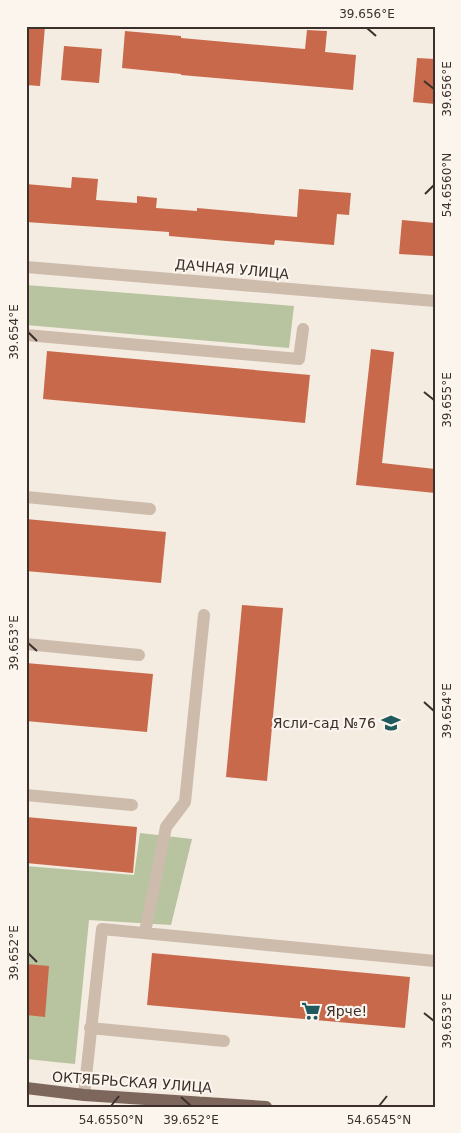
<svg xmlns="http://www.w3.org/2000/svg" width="461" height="1133" font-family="'DejaVu Sans',sans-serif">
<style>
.green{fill:#b8c4a0}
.building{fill:#c8694b}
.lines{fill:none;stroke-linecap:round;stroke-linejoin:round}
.minor{stroke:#cdbbac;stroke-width:12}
.major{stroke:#7d675c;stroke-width:12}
.ticks{fill:none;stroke:#3b302b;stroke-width:2}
.labels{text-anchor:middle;stroke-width:4.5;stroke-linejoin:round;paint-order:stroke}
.street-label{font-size:14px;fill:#3b302b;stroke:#fbf5ee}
.poi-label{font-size:14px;fill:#3b302b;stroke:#fbf5ee;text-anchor:end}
.neatline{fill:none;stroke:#3b302b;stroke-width:2}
.ticks-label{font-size:12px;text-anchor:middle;fill:#3b302b}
</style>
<rect width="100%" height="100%" fill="#f4ebe1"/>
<path class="green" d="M26,285L294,306L289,348L26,325Z
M140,833L192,839L171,925L89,920L75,1064L26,1059V866L134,875Z"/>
<path class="building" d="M26,26H45L40,86L26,85Z
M307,30L327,31L325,52L356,55L353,90L181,75V74L122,68L125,31L181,36V38L305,49Z
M64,46L102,49L99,83L61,80Z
M417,58L435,59V104L413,102Z
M72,177L98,179L96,200L137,203V196L157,198L156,208L197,211V208L297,217L299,189L351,193L349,215L337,214L334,245L275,240L274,245L169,236V232L26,222V184L71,188Z
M402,220L435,223L433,256L399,254Z
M371,349L394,352L382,463L435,469V493L356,485Z
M47,351L310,375L305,423L43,399Z
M26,519L166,532L161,583L26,571Z
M242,605L283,608L267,781L226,777Z
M26,663L153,674L147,732L26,721Z
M26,817L137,827L133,873L26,863Z
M152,953L410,977L405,1028L147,1005Z
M26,964L49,966L45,1017L26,1015Z"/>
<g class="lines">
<path class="minor" d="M26,267L435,301
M26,335L299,359L303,329
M26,497L150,509
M26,644L139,655
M26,795L132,805
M145,932L166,827L185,802L204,615
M90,1028L224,1041
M84,1095L102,929L435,961"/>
<path class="major" d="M26,1088L84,1095L266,1107"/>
</g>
<path class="ticks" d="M367,28L376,36M424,81L434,89M425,194L434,185M28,332L37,341M424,392L434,400M28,643L37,651M424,702L434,711M28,953L37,962M424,1013L434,1021M181,1097L191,1106M111,1106L119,1096M379,1106L387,1096"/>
<defs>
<g id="school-bare" transform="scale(1.5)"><path d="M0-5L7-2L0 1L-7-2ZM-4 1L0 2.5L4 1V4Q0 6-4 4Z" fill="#1f5a5e" stroke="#fbf5ee" stroke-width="2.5" paint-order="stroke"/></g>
<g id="supermarket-bare" transform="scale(1.5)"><path d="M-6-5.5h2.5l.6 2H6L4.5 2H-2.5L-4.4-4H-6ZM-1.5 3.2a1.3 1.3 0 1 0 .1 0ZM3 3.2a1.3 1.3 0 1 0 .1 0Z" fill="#1f5a5e" stroke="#fbf5ee" stroke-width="2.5" paint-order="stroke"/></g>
</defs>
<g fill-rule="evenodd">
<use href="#school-bare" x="391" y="723"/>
<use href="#supermarket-bare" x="311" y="1011"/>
</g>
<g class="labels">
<g class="street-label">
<text transform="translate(232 269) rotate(5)" y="5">ДАЧНАЯ УЛИЦА</text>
<text transform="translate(132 1082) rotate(4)" y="5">ОКТЯБРЬСКАЯ УЛИЦА</text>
</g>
<g class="poi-label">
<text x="376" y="728">Ясли-сад №76</text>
<text x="326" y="1016" text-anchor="start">Ярче!</text>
</g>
</g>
<rect width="461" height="1133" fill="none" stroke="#fbf5ee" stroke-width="55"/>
<rect x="28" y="28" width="406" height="1078" class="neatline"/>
<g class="ticks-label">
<text x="367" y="18">39.656°E</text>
<text transform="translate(447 89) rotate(-90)" y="4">39.656°E</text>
<text transform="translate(447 185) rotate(-90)" y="4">54.6560°N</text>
<text transform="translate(14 332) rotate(-90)" y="4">39.654°E</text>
<text transform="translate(447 400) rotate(-90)" y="4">39.655°E</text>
<text transform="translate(14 643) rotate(-90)" y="4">39.653°E</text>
<text transform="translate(447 711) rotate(-90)" y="4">39.654°E</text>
<text transform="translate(14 953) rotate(-90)" y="4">39.652°E</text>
<text transform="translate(447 1021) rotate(-90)" y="4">39.653°E</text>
<text x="111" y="1124">54.6550°N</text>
<text x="191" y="1124">39.652°E</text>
<text x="379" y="1124">54.6545°N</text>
</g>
</svg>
